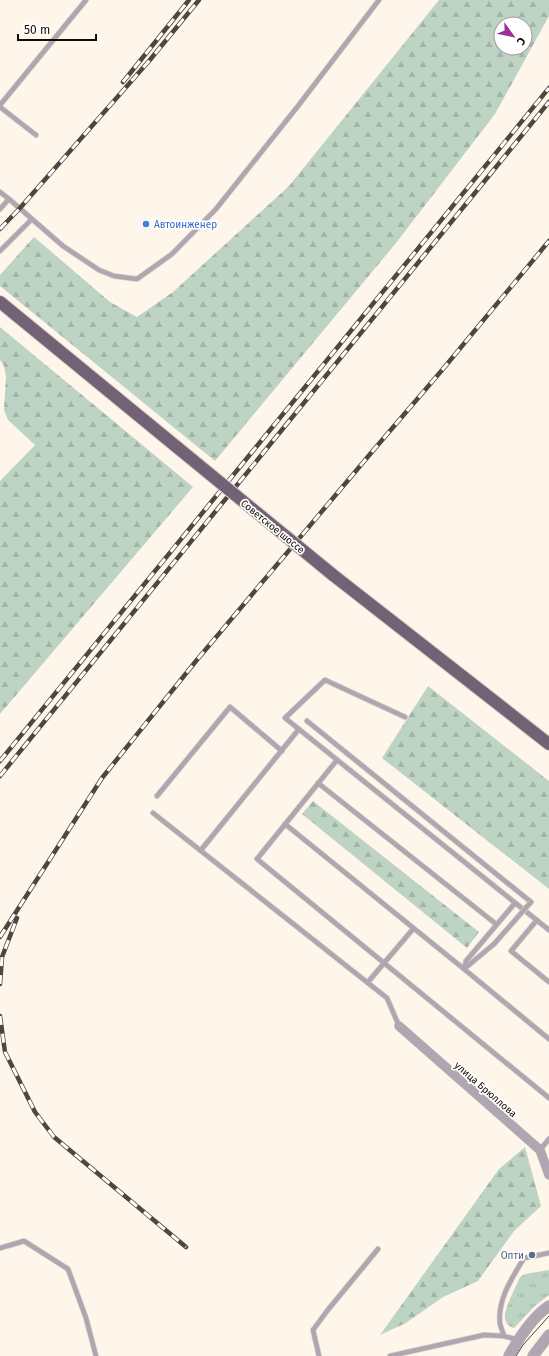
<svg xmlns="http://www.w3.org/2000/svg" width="549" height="1356" font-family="'Fira Sans',sans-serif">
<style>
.grass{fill:url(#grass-tufts)}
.forest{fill:url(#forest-firs);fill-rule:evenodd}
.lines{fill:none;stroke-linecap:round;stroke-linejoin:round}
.service-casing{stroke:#d9d1c6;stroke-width:6}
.minor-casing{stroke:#d9d1c6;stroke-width:10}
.tertiary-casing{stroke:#d9d1c6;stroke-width:12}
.primary-casing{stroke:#d9d1c6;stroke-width:14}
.service{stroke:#afa6b1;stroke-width:4.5}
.minor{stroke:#afa6b1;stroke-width:9}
.tertiary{stroke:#afa6b1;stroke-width:11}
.primary{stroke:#736276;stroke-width:12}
.tram{stroke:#4e473e;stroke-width:1}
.rail-casing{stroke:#4e473e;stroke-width:4.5}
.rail{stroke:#fff;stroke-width:3;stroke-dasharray:9;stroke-linecap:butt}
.service-bridge-casing{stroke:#d9d1c6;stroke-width:6;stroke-linecap:butt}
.primary-bridge-casing{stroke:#d9d1c6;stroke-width:14;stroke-linecap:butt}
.service-bridge{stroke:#afa6b1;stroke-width:4.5}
.primary-bridge{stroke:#736276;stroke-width:12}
.shop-dot{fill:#3f7fe0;stroke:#fff;stroke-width:1.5}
.service-dot{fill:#5c6f8a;stroke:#fff;stroke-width:1.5}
.labels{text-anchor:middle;stroke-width:3.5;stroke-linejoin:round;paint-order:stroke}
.shop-label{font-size:10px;fill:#366cbe;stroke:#fff;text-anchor:start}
.street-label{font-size:10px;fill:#120c04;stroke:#fff}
.service-label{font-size:10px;fill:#4e5e75;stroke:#fff;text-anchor:end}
</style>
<defs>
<pattern id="grass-tufts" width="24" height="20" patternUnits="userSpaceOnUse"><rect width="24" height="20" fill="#bdd3c4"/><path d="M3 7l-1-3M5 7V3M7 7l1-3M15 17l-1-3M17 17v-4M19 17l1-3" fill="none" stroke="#a1b4a7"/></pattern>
<pattern id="forest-firs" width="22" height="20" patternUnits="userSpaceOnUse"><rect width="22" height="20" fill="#bdd3c4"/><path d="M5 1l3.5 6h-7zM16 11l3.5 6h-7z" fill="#a1b4a7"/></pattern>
</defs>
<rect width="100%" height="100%" fill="#fff6eb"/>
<path class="grass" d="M549,1270V1295L536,1305L514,1328C510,1327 506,1324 505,1319C503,1310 516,1287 520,1277L525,1274Z"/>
<path class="forest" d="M439,0H549V16L495,114L396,243L215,461L0,286V275L34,237L110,302L137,317L173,292L289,186ZM501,24H525V48H501Z
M0,327L193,487L0,714V481L35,445L8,420L4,410L6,377L4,366L0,360Z
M428,686L549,781V889L382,758Z
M313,801L479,932L467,948L302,814Z
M525,1147L541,1206L514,1231L478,1281L443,1297L406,1323L380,1335L499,1169Z"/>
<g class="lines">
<g class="service-casing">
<path id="service" d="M0,105L86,0
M0,107L36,135
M0,192L9,199
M0,209L9,199L63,246L99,270L114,276L137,279L172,254L216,209L298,106L379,0
M0,251L32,219
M405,717L325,680L285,718L549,930
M307,721L531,902
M337,760L257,859L549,1098
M318,783L496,924
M157,796L230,707L282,751
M153,813L387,998L399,1026
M285,824L464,969L549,1039
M201,850L299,729
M537,920L511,951L549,982
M494,944L464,969L466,961L515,903
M368,982L413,929
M540,1150L549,1139
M0,1248L24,1241L68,1269L86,1318L96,1356
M504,1336C503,1332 501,1328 500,1324C497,1300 512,1278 524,1258L549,1253
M319,1356L313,1330L327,1311L378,1249
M390,1356L484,1335L504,1336L518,1340"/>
</g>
<g class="minor-casing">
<path id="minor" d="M399,1026L540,1150L549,1175"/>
</g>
<g class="tertiary-casing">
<path id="tertiary" d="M509,1356C519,1338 532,1317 549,1306
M533,1356L549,1335"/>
</g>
<g class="primary-casing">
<path id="primary" d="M0,302L178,448
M333,575L549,744"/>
</g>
<use href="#service" class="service"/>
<use href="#minor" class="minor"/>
<use href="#tertiary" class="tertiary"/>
<use href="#primary" class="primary"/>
<path class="tram" d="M516,1356L523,1345L549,1316"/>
<g class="rail-casing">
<path id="rail" d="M123,82L189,0
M0,229L20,208L149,61L199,0
M0,761L549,88
M0,776L549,102
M0,937L102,778L196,661L371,453L443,369L549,241
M0,984L2,957L17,918
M0,1016L5,1052L35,1112L54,1137L186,1247"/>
</g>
<use href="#rail" class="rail"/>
<g class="service-bridge-casing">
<path id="service-bridge" d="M494,944L531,902"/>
</g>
<g class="primary-bridge-casing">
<path id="primary-bridge" d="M178,448L333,575"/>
</g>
<use href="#service-bridge" class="service-bridge"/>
<use href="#primary-bridge" class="primary-bridge"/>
</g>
<circle class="shop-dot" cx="146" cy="224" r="4"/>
<circle class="service-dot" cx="532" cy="1255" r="4"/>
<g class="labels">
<g class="shop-label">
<text x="154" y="228">Автоинженер</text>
</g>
<g class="street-label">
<text transform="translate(273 526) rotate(39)" y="4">Советское шоссе</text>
<text transform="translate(486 1089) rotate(41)" y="4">улица Брюллова</text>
</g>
<g class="service-label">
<text x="524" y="1259">Опти</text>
</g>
</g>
<g transform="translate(513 36) rotate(123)"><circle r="19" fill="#ffffff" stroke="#a09e9b"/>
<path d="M0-3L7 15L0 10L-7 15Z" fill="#9a3194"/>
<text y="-6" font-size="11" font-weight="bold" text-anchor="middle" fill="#120c04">С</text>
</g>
<path d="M18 34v6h78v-6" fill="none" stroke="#120c04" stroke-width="2"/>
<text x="24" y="34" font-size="12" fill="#120c04" stroke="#ffffff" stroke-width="3" paint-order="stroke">50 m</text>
</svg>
